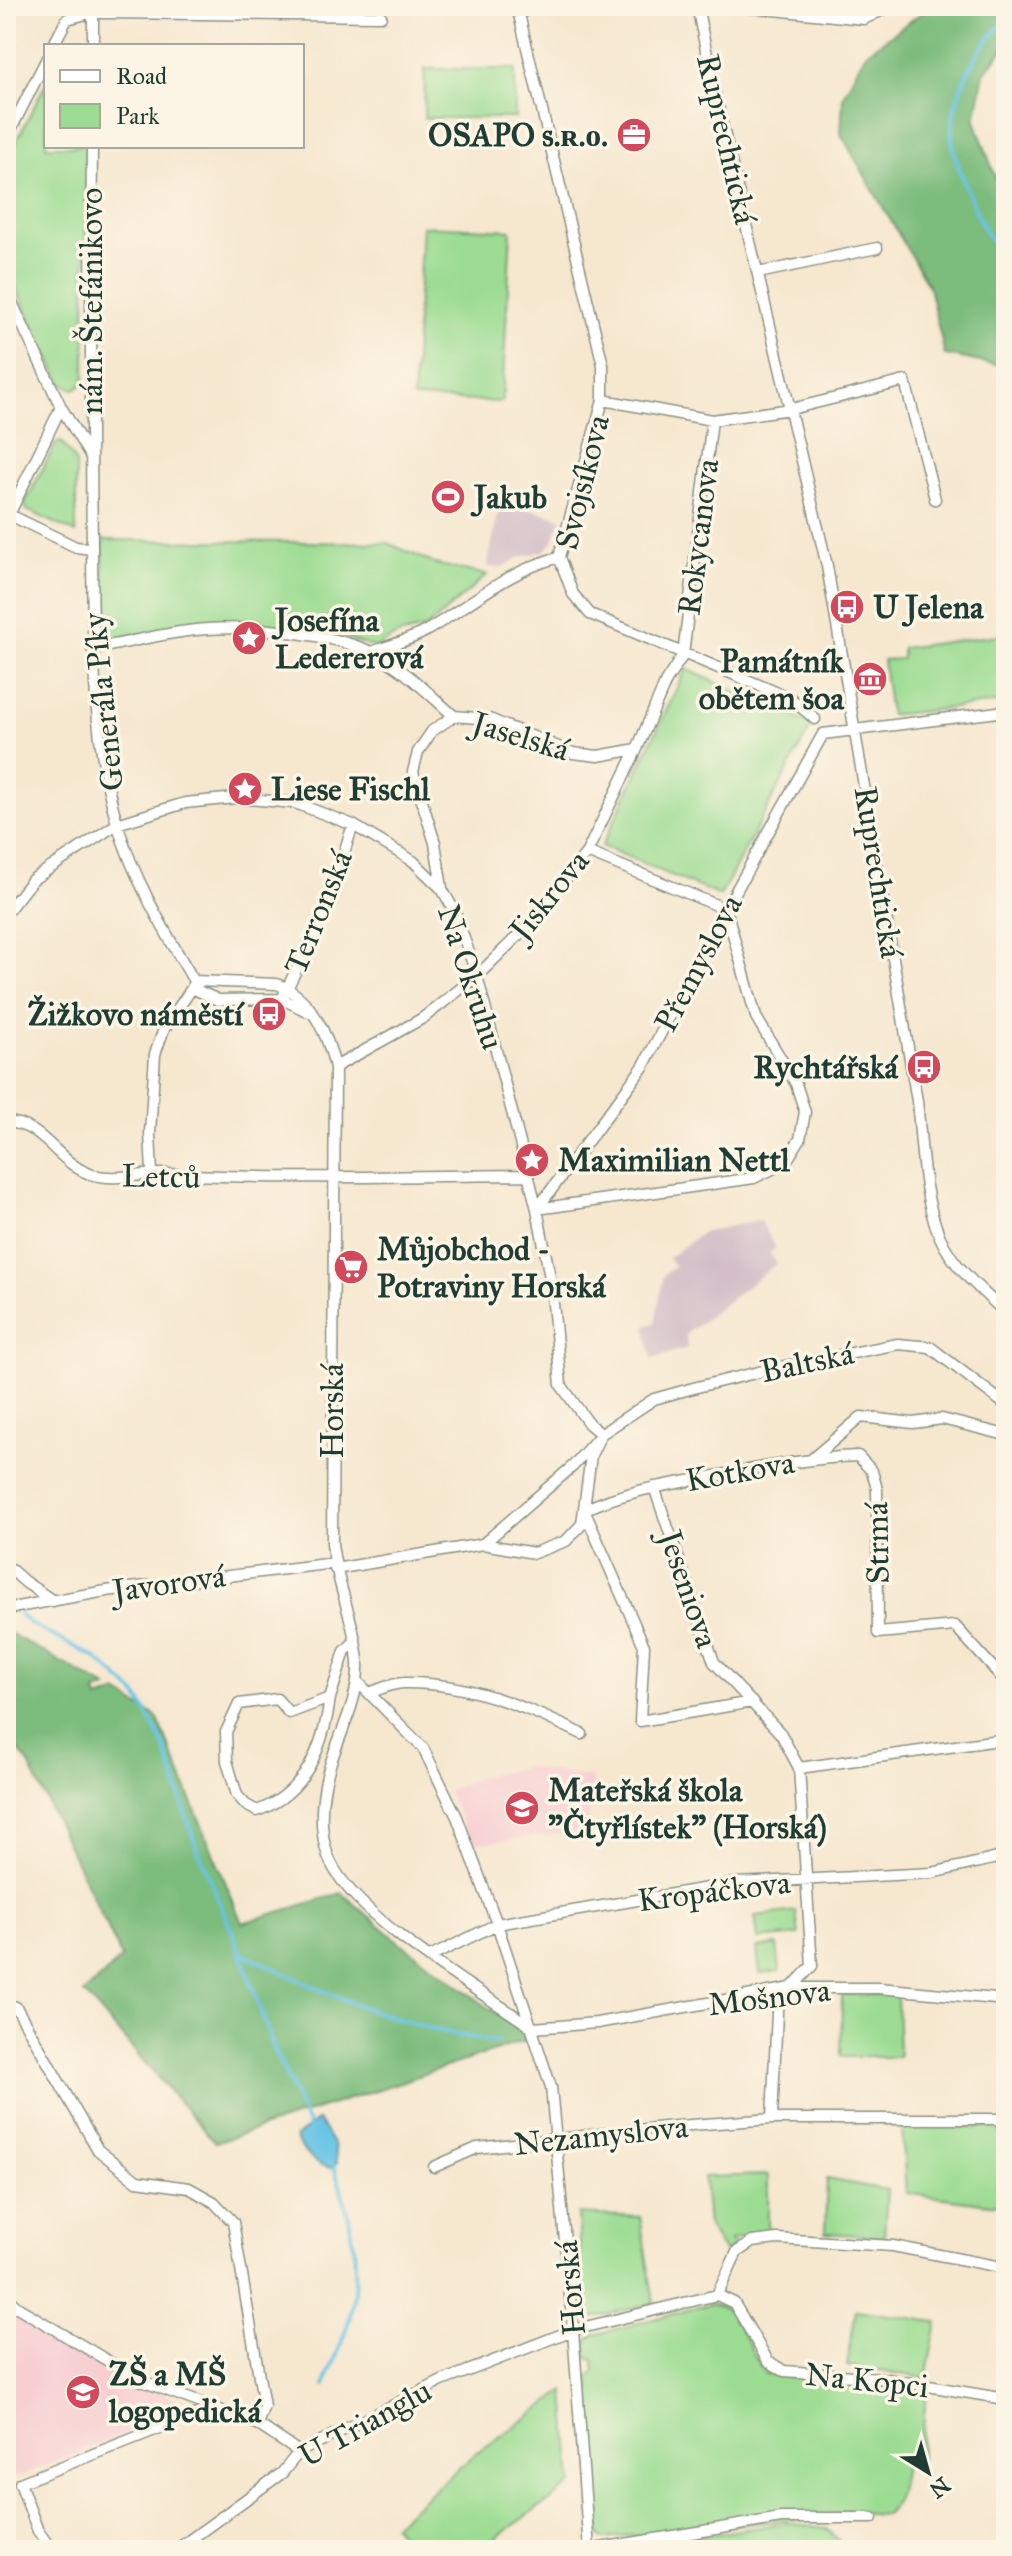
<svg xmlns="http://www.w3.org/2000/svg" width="1012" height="2556" font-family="'IM FELL Great Primer',serif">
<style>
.built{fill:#f7cfd3}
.industrial{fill:#d2bdc7}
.green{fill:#9bdc92;stroke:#5d8c63;stroke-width:2}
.forest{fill:#7cbc7c;stroke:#4e7c58;stroke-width:2}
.water{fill:#68c4e6;stroke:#44808d;stroke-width:2}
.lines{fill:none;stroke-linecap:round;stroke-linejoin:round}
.stream{stroke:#68c4e6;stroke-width:4}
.minor-casing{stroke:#8a9282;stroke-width:13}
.minor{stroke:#fff;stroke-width:10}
.labels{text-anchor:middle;stroke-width:7;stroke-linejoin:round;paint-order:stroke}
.poi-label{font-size:32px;font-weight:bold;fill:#1f3d34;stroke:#fcf5e5;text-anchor:start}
.street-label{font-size:32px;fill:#1f3d34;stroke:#fcf5e5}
</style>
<rect width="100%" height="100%" fill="#fcf5e5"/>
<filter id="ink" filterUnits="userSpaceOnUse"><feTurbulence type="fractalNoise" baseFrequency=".0125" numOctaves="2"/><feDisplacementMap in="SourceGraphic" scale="16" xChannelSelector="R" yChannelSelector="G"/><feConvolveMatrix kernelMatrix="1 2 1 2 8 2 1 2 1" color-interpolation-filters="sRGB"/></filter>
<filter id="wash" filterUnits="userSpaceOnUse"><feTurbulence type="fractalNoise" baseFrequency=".006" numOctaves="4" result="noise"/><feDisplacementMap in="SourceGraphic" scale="32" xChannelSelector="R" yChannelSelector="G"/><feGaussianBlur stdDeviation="1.8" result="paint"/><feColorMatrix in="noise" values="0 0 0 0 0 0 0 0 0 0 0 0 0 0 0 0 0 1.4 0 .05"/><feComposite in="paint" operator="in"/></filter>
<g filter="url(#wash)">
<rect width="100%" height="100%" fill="#f6e7cf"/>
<path class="built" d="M528,1767L592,1778L589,1816L592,1833H566L473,1844L447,1791L478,1777Z
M6,2303L30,2323L133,2382L185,2402L187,2410L6,2481Z"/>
<path class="industrial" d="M501,501L561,518L552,543L544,551L518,558L502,568L487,567Z
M760,1220L776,1248L769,1253L777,1263L686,1334L687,1348L652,1359L645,1326L655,1323L664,1274L675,1267L668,1258L703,1232Z"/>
<path class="green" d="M425,69H515V118H424Z
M46,83V146H86L85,377L82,385L74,389L62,384L6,268V162Z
M422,226L511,230L502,402L413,398Z
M62,442L76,463V533L27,510L24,505L56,443Z
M103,540L388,543L435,564L487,575L425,629L397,635L376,647L365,645L313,627L298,626L204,625L117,638L105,636Z
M1006,634V702L890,715L883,660L902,659V648Z
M686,669L812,725L720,896L602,846Z
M796,1911L799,1935L758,1939L755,1916Z
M777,1945L780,1971L760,1974L757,1948Z
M842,1995H897L899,2057H841Z
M902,2126L999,2127L1006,2159V2206L906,2193Z
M768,2175V2231L730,2240L735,2245L725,2253L708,2227L704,2177Z
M827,2179L887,2190L884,2237L825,2233Z
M578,2214L640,2217L654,2303L592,2318L584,2315Z
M710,2304L725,2308L735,2319L765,2374L923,2390L926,2394L920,2459L905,2460C901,2478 901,2502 886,2515L855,2513L603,2539L599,2535L589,2377L595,2371L594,2360L587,2358L586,2342L594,2335Z
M856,2310L937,2322L926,2378L847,2366Z
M565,2391L572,2484L479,2550H414L393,2525L474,2455Z
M788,2523L826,2528L849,2550H605Z"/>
<path class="forest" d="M931,6H1006V46L984,73L975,120L996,179L1006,192V367L945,355L929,287L841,134L843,96L865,54Z
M6,1631L107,1688L96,1692L98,1699L117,1693L157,1717L242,1923L342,1893L398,1941L531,2039L215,2143L84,1993L122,1958L28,1762L6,1735Z"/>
<path class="water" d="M318,2120L334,2145L337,2163L331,2168C316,2166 302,2151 295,2138Z"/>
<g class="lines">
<path class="stream" d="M1006,21C973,49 944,109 954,152C958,168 965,184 971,199C978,218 988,243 1006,255
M19,1614L32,1625L96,1658L137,1695L164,1745L194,1840L240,1951L274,2049L310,2129
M241,1952C322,1993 407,2030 498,2042
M325,2385C333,2362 345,2339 350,2315C363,2262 350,2214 333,2164"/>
</g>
</g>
<g filter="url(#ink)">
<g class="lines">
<g class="minor-casing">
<path id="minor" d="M66,6L93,13H110L381,16
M517,6L603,365V400L559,557L573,594L590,614L790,698L815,719
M697,6L715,94L827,566L917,1101C922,1145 922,1195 940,1237C953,1267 983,1292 1006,1313
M732,6L864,19L891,6
M93,13V46
M53,46L67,19L90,13
M6,139L46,60
M92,146C91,279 90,413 92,546C93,639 91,733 117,823C134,880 164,930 194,981
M758,273L877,248
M6,290L61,407L90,456
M603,400L712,420L791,409L905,381L935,499
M6,513L76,547L92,549
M6,521L61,407
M92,649C130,643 169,631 207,629C254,626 329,633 371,652C402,666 429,694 454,716
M371,652C388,646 408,641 424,632C469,606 507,571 559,557
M442,888L435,843L413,772L418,752L432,731L454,716L489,719L573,753L598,756L637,749
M6,913L32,880L117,824L185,803L236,798L295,803L353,825L413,861L442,889L455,912L477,976L537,1209L551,1283L561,1385L589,1424L601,1434L591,1455L582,1524L566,1541L534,1553L483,1544
M194,981L277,984C312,997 327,1033 335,1067L332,1543C336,1583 355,1621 358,1662C360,1707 330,1747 324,1791C320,1814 321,1842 331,1863C360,1921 477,1989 533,2028
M192,988L218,1000L282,999L309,1012
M1006,998V1018
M282,999L325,911L353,825
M335,1067L423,1018L477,976L530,924L587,852L637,749L666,681L683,655L712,420
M6,1122C44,1123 58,1165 93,1175C116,1181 142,1173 166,1174C286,1180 406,1176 527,1175
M152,1173L150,1133L155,1054L164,1029L192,988L194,981
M537,1209L643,1067L726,909L823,734L1006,711
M537,1209L754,1178L785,1163L800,1139L805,1112L796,1084L756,1017L726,909L587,852
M813,1458L861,1417L913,1423L942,1419L1006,1435
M654,1487L714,1662L781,1734L799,1768L812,1966L791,1988
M584,1510C624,1491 667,1485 710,1477C760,1468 808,1458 858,1456L872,1471L877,1489L878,1633L955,1626L1006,1682
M585,1512L644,1646L640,1721L752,1702
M6,1565L25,1582L53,1601
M335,1569L483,1544L573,1466L601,1434L654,1399L697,1387L776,1368L898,1344L930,1347L1006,1405
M6,1609L106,1591L334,1563
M357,1681L423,1748L457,1817L497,1924L551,2087L573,2330L589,2550
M369,1693C380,1689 393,1683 404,1683C468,1682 526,1707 582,1734
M330,1698C324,1746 306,1793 257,1811L246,1805L237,1795L227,1761L226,1732L239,1704L277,1699L289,1713L330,1698L345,1651L355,1641
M799,1768L1006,1739
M430,1957L497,1924L737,1883L932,1873L1006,1856
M6,2004L16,2007L98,2150L137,2181L189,2188L214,2202L233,2222L264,2406L257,2424
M533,2028L597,2023L791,1988H879L1006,2000
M772,2119L778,1991
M434,2167L477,2148L664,2127L772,2119H1006
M717,2295L737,2252L752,2242L777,2239L893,2246L1006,2268
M6,2297L17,2307L142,2381L257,2424L299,2452
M52,2550L38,2531L20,2483L193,2415H226
M176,2550L282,2473L299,2452L442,2381L573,2330L717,2295L734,2303L768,2361L784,2371L880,2378L1006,2399
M589,2550L781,2518H872"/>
</g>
<use href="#minor" class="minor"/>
</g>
</g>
<defs>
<g id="office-disc" transform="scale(1.8)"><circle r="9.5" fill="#d1495b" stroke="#fcf5e5"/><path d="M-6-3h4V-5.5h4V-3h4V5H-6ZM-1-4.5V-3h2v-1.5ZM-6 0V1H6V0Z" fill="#fff"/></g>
<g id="stadium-disc" transform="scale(1.8)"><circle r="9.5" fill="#d1495b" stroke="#fcf5e5"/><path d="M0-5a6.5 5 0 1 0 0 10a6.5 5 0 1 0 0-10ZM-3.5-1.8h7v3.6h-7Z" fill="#fff"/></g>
<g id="bus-disc" transform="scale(1.8)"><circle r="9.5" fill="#d1495b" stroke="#fcf5e5"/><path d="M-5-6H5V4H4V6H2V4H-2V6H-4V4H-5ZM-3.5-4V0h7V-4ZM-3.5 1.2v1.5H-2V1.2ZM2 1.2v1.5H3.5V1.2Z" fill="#fff"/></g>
<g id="sight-disc" transform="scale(1.8)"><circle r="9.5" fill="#d1495b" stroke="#fcf5e5"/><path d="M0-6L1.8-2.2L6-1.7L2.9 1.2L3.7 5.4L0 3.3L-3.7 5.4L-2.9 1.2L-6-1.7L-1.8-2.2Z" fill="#fff"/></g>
<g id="museum-disc" transform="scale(1.8)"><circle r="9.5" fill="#d1495b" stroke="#fcf5e5"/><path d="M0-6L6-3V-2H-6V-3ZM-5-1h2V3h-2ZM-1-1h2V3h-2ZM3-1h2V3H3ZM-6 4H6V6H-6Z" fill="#fff"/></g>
<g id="supermarket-disc" transform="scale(1.8)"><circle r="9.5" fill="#d1495b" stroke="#fcf5e5"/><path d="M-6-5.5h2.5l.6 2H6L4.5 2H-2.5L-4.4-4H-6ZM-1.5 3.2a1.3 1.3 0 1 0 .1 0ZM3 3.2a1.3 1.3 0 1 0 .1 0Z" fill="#fff"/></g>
<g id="school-disc" transform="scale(1.8)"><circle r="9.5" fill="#d1495b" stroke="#fcf5e5"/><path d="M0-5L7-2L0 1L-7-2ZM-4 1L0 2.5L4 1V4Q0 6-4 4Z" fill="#fff"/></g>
</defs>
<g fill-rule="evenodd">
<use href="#office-disc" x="634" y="135"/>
<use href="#stadium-disc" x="448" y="497"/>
<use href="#bus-disc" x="847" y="607"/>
<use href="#sight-disc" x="249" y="638"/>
<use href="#museum-disc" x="870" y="679"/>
<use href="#sight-disc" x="245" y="789"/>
<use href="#bus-disc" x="269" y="1014"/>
<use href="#bus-disc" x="924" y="1067"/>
<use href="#sight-disc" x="532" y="1160"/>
<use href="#supermarket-disc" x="351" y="1267"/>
<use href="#school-disc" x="522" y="1808"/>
<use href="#school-disc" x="83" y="2392"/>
</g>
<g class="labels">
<g class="poi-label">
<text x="608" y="146" text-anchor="end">OSAPO s.ʀ.ᴏ.</text>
<text x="474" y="508">Jakub</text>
<text x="873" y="618">U Jelena</text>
<text x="275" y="631">Josefína<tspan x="275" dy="37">Ledererová</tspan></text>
<text x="844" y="672" text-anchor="end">Památník<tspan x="844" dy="37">obětem šoa</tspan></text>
<text x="271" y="800">Liese Fischl</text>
<text x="243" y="1025" text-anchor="end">Žižkovo náměstí</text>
<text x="898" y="1078" text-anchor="end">Rychtářská</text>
<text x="558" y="1171">Maximilian Nettl</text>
<text x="377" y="1260">Můjobchod -<tspan x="377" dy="37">Potraviny Horská</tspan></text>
<text x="548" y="1801">Mateřská škola<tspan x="548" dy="37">"Čtyřlístek" (Horská)</tspan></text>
<text x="109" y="2385">ZŠ a MŠ<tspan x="109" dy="37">logopedická</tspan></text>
</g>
<g class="street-label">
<text transform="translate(727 139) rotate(77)" y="11">Ruprechtická</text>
<text transform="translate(91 301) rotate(-90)" y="11">nám. Štefánikovo</text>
<text transform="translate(582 482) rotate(-76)" y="11">Svojsíkova</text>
<text transform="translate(698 537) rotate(-83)" y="11">Rokycanova</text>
<text transform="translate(103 702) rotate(-96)" y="11">Generála Píky</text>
<text transform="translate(521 736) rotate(17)" y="11">Jaselská</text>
<text transform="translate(879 872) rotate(81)" y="11">Ruprechtická</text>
<text transform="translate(549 895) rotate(-51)" y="11">Jiskrova</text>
<text transform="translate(318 912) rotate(-68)" y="11">Terronská</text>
<text transform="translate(698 963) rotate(-62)" y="11">Přemyslova</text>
<text transform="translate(471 977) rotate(72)" y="11">Na Okruhu</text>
<text transform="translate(161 1176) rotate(1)" y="11">Letců</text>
<text transform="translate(807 1362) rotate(-12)" y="11">Baltská</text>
<text transform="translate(332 1411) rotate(-90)" y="11">Horská</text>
<text transform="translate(740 1471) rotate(-10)" y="11">Kotkova</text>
<text transform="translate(877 1543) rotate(-91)" y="11">Strmá</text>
<text transform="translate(169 1583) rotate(-8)" y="11">Javorová</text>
<text transform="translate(689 1589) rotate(71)" y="11">Jeseniova</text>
<text transform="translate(714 1891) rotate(-7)" y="11">Kropáčkova</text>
<text transform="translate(769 1997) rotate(-7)" y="11">Mošnova</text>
<text transform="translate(601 2135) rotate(-6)" y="11">Nezamyslova</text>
<text transform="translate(570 2288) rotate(-95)" y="11">Horská</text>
<text transform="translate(867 2380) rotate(6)" y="11">Na Kopci</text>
<text transform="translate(365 2423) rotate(-29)" y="11">U Trianglu</text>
</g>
</g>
<rect width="1012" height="2556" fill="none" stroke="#fcf5e5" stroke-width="32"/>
<rect x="44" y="44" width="260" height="104" fill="#fcf5e5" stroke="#a4ab9e" stroke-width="2"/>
<rect x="60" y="70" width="40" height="12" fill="#ffffff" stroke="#a4ab9e" stroke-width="2"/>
<text x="116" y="84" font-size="24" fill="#1f3d34">Road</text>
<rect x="60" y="104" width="40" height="24" fill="#9bdc92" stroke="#a4ab9e" stroke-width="2"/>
<text x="116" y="124" font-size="24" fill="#1f3d34">Park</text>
<g transform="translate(928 2472) rotate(143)" stroke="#fcf5e5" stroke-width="6" paint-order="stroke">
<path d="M0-6L14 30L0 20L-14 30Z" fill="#1f3d34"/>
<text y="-12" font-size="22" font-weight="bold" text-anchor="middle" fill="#1f3d34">N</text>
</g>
</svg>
